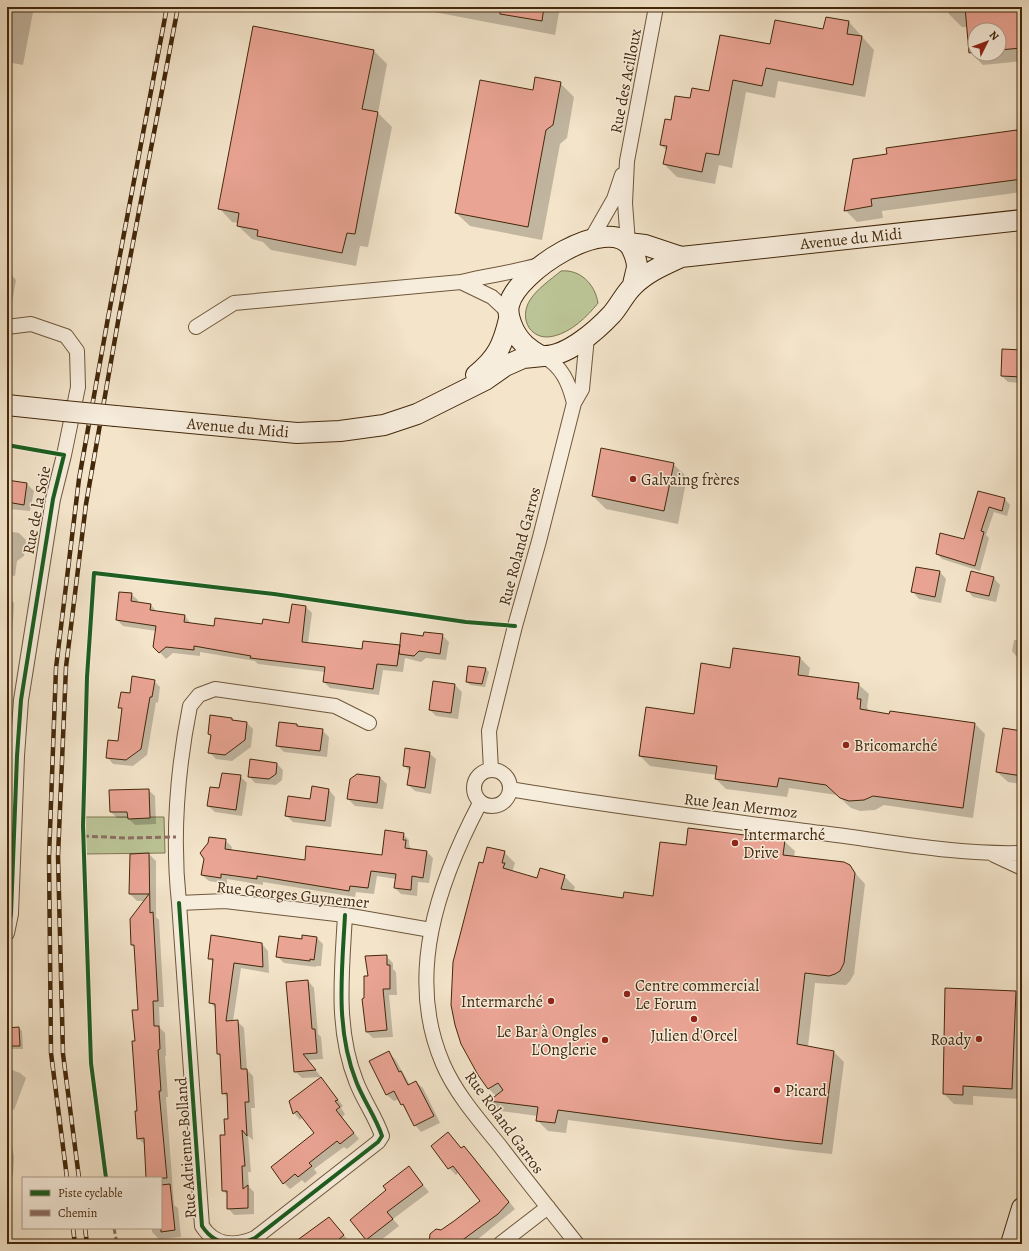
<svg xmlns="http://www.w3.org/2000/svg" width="1029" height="1251" font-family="Alegreya,serif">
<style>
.green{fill:#bbc496;stroke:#7f7650}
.shadow{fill:#0003;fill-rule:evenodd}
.building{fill:#eaa494;stroke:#43280a}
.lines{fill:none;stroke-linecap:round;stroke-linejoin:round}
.street-casing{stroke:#6f573a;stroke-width:16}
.secondary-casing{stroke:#43280a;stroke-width:22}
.street{stroke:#f7eddd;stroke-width:14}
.secondary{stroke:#f7eddd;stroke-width:20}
.rail-casing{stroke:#43280a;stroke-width:4.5}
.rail{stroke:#f7eddd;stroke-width:3;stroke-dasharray:9;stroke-linecap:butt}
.secondary-bridge-casing{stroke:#43280a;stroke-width:22;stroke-linecap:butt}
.secondary-bridge{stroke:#f7eddd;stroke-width:20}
.quiet{stroke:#8d6e63;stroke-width:3;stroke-dasharray:6 3;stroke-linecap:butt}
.cycleway-casing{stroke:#f7eddd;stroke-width:6}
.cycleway{stroke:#1b5e20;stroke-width:4}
.poi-dot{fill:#8f2418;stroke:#f7eddd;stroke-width:1.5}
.labels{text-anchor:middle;stroke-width:3;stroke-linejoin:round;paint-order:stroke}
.street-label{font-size:16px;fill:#43280a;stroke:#f7eddd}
.poi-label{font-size:16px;fill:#43280a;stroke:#f7eddd;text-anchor:start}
</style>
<rect width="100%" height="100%" fill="#f3e4ca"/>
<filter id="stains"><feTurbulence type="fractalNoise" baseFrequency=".005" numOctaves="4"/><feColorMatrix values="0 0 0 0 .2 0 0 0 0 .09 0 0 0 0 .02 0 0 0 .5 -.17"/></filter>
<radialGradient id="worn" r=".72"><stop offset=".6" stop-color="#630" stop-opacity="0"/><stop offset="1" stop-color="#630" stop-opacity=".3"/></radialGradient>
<path class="green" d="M561,271C580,269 595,284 598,303C587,317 571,332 554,336C531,342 518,319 530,300C537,289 550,280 561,271Z
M83,817H164L165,853L84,854Z"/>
<path class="shadow" d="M7,7H34L23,65L7,62Z
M408,7H560L555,35Z
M948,7H1022V61L983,65L970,52L968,27H962L949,14ZM975,30H999V54H975Z
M849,22L874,50L865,97L778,81L775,98L746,92L732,168L719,165L715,184L677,177L664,164L667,151L661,145L672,121L691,100L710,92L771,46Z
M373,50L387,64L378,113L392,127L368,247L360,246L356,266L271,250L263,242L252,239L238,226V223L232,222L219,208Z
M560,83L574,97L567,138L560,144L542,240L470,226L456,213L534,91Z
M1017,132L1022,137V192L882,211L883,218L857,222L845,210Z
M7,270L16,280L11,308L7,311Z
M1022,351V383L1008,382L1002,376Z
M673,464L687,477L678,524L606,509L593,496Z
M7,481L27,484L34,491L30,511L9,509L7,507Z
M978,492L1005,499L1010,505L1007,516L994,512L986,535L989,538L980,571L942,559L937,554L965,540Z
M7,531L19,533L26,540L24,556L17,561L15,576L7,575Z
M940,572L946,579L941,603L919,599L913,592Z
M994,578L1000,585L996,602L973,597L967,590Z
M131,594L138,600L137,603L151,605L157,612L185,616L191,624L215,627L290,624L306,607L312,613L308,643L363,650L399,646L424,637L442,635L449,642L446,660L426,658L421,662L405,658L403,672L383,670L379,695L330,688L324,682L325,672L258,664L255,661L200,652V656L173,653L166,659L154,646L156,631L123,626L117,620Z
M7,596L14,603L12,635L7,634V630H10V628H7Z
M1014,640H1022V663L1012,651Z
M799,657L810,668L808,678L858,684L869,694L867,707L870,712L975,724L985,734L973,818L884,805L875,810L860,811L851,808L837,795L789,788L787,797L726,789L716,779L717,775L650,766L640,756L695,715L731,669Z
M469,667L486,669L489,672L485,687L470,685L467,682Z
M154,681L160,687L158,703L156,702L147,755L133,766L113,764L107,757L118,742L122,710L120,707L131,694Z
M434,682L455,685L462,692L458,719L436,716L430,710Z
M211,716L247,723L253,729L251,747L232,761L216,759L210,753L212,737L209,734Z
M297,725L300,728L322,730L329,737L327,757L284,752L277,745Z
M1022,732V784L1008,782L997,772Z
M429,753L436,759L431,794L415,791L408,785L410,772L404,765Z
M277,764L283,770L282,780L276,785L255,783L249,776Z
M358,775L380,778L387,784L383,809L355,806L348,799Z
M240,776L247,783L242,816L215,812L208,806L220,790Z
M148,790L155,796L156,824L135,825L128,818H117L111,812Z
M329,790L335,797L331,827L293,822L286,815Z
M403,834L409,840V845L411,849L427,852L433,858L429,883L418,882L417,896L401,894L395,888L396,879L377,876L374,894L356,892L355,897L263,882V885L227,879V884L209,881L202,875L205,859L201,852L209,843L225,840L232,847L231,851L305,861L383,856Z
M784,841L795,851L794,857L849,866L865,884L854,974L850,981L846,985L815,983L808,1047L834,1052L844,1062L832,1154L794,1150L568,1120L566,1133L548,1131L537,1120L538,1116L501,1111L490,1101L496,1096L488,1088L483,864L504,852L515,863L512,872L538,879L564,876L575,887L573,892L624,899L654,897L687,846Z
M149,854L156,861V917L159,920L164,1007H159L160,1028L165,1033L166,1056H165L168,1097H166L174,1205L178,1208L181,1237L159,1239L152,1232V1228H161V1178H148L145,1145L138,1138L133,1042H136L139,1011L135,948L132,945L145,901H137L130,894L131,855Z
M317,938L323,944L321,966H316V967L284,963L278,957L303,940Z
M262,944L268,951L269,973L241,968L233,1021H237L244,1028L247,1070L253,1076L255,1108H251L253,1140L248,1136L251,1172H248L249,1187L254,1192V1214L234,1215L228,1208V1195L223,1191L226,1136L229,1120L228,1098L223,1093L221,1057L218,1054L216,1009L210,1002L214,963L209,958Z
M386,956L393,963V969L396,972L397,995H389L393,1037L373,1038L367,1032L365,999L369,977Z
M308,981L314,988L318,1034L321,1037L323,1059L308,1060L321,1077L302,1078L295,1071Z
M1016,992L1022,999V1099L973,1096V1105L954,1104L944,1094Z
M19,1028L22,1031L23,1049H11L8,1046Z
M389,1053L395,1059L410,1085L416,1082L423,1088L440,1123L421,1132L415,1125L399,1099L394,1101L387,1095L371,1061Z
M7,1068L20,1073L26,1078L14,1110L7,1107Z
M321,1078L343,1106L341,1108L345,1114L342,1117L359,1139L347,1149L344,1147L314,1169L317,1173L305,1183L302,1180L290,1189L284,1183L315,1133L303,1117L300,1120L294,1113L291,1101Z
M448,1133L462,1149L464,1147L471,1154L515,1209L472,1244H430L441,1231L481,1201L459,1172L456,1175L449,1168Z
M7,1136L11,1140L14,1157L13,1175L7,1192Z
M409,1168L429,1192L393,1219L399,1226L376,1244H372L352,1220L387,1190Z
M335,1225L350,1242L347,1244H295Z
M814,1239L819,1244H807Z"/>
<path class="building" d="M500,7H544L542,21L500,14Z
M965,7H1022V48L999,50V30H975V52L969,53Z
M826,17L849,21L847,34L862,36L853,85L766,68L762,86L733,80L719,155L706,153L702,172L663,164L667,146L660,145L665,119L671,120L675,96L690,98L692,88L709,91L720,35L770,44L775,20L823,29Z
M253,26L374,50L362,109L378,112L355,234L347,233L342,253L257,236L258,230L237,226L239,213L218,209Z
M535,77L561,82L553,125L546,130L528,227L455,213L480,80L533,90Z
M1017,130L1022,160V179L871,199L872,206L844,211L853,159L887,154L886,148Z
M1002,349L1022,350V377L1001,376Z
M601,448L674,463L664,511L592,496Z
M7,480L27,483L24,505L7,502Z
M978,491L1005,498L1002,511L989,507L981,531L984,532L975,566L936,554L940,533L964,539Z
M916,567L940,571L935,597L911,592Z
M971,571L994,577L989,596L966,591Z
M119,592L132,593L131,601L151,604L150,610L185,615L184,622L214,626L215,618L262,624L263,619L289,623L292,604L306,606L302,642L362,649L363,641L400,645L397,666L377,664L373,689L323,682L325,667L250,658L251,656L194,646V650L166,647L159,653L153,647L156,626L116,620Z
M424,632L443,634L440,654L419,651L414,656L399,654L401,633L423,636Z
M733,648L800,657L798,675L859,683L857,699H861L860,709L889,714L890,711L975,723L963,808L873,796L864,800L849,801L840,798L826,785L779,778L777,787L715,779L717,766L639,756L646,707L694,714L701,663L730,668Z
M468,666L486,668L482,684L466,682Z
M132,676L155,680L152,697H150L141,749L126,760L106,758L108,740L118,741L122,708H118L121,692L130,693Z
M433,681L455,684L451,713L429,710Z
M210,715L232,718V720L247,722L245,740L225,755L208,753L211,735L208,734Z
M279,722L297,724V726L323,729L320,751L276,746Z
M1003,728L1022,731V776L996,772Z
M405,748L430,752L425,788L407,785L410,767L403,766Z
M250,759L277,763L276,774L269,779L248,777Z
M222,773L241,775L236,810L207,806L210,787L219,788Z
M357,774L380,777L377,803L347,799L350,779Z
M312,786L329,789L325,821L285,816L288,796L310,799Z
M149,789L150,818L128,819L127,812H110L109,790Z
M688,828L785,840L783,855L844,862L850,865L855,873L844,963L840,971L835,974L829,976L805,973L797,1044L834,1051L822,1144L783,1140L558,1110L555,1123L536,1121L538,1107L489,1101L503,1090L498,1083L488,1089L478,1075L461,1044L455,1025L451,1005L453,962L479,862L483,863L487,847L505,851L502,863H505L503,868L537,878L540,868L565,875L561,889L623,898L624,892L653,896L660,842L686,845Z
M385,830L404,833L403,840H406L405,848L427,851L423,878L412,876L411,890L394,888L396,874L371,871L368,888L350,886L349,891L257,876V879L221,874V878L201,875L204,859L200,853L208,843L209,837L226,839L225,849L305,860L306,846L382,855Z
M149,853L150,913L153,912L158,1001H153L154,1026H159L160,1049L158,1050L161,1091H159L167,1178H146L144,1138L137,1139L135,1111H137L132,1041H135L132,1010H138L134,945H131L130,919L149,894H129L130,854Z
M211,935L262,943L263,967L234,963L226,1021L238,1020L241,1069H247L249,1102H245L247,1136L242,1130L245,1166H242L243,1189L248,1185V1208L227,1209V1191H222L220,1135H225L224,1119H228L227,1093L222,1094L220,1054H217L215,1004L209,1003L213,959H208Z
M302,935L317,937L314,960L310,959V961L276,957L279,936L302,939Z
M387,955V965H390V989H383L387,1030L366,1032L362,999L364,998V976H368L365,956Z
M308,980L312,1029H315L317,1053L303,1054L316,1070L294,1072L286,982Z
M945,988L1016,991L1012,1089L963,1086V1095L943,1094Z
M19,1027L20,1046H7V1028Z
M389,1051L399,1072L401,1071L408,1085L416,1081L434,1116L414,1126L403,1104L401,1105L394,1091L386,1095L369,1061Z
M321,1077L338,1100L335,1101L340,1107L336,1110L354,1133L340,1144L337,1141L309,1163L312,1166L298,1177L295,1174L283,1184L271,1167L314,1133L297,1111L293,1114L289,1101Z
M448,1132L461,1148L464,1146L509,1202L498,1214L457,1244H429L430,1234L436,1229L441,1230L454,1221L480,1201L453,1166L448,1169L431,1146Z
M409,1166L423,1185L387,1212L393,1219L366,1240L350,1220L386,1190L383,1186Z
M170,1184L175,1230L161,1232V1185Z
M329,1217L344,1235L333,1244H292Z"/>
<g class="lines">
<g class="street-casing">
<path id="street" d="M590,241L614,199L622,175
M628,243L625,203L627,161L656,7
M461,282C487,275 513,273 539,265
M7,327L31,324L66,336L77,351L78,387L64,455L53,499L21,700L17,756L11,914L7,933
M196,327L234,303L461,282L492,297L508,312
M543,356C562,366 569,383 574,403
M369,723L335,706L215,689L199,695L190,706C177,771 172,837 179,903L225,901L345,915L431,930
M474 788a18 18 0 1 1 36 0a18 18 0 1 1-36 0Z
M491,770L489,731L515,626L539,541L574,403L582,389L587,337
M510,789C614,807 717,819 821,833C887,841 955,855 1022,853
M480,803C438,883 405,976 443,1064C456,1094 479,1120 500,1146C525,1179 551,1211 577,1244
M994,855L1022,868
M179,903L202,1226C215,1246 234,1247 255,1238L378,1142L382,1136C376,1117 363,1100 356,1081C335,1028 342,971 345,915
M500,1244L548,1207"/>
</g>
<g class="secondary-casing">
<path id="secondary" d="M628,243L645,245L681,257
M633,285C634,279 636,273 637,267C637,261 634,253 631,247C608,213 516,272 509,305C507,313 510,321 513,328C516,335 520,340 525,345C530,349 537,355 543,356C567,357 597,330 612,314C620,305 625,293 634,285C647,272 664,265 681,257L1022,220
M476,375C497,358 503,345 509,319
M7,405L64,411
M116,416L297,433L340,431L384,425L417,414L485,380L505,366L523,358L543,356
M1011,1244L1022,1208"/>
</g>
<use href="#street" class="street"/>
<use href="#secondary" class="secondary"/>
<g class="rail-casing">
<path id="rail" d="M67,1178L51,1053L49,857L56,668L79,479L108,318L167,7
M79,1178L63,1054L58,856L66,667L86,504L119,316L178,7
M73,1228L75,1244
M85,1228L87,1244"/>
</g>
<use href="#rail" class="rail"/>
<g class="secondary-bridge-casing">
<path id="secondary-bridge" d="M64,411L116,416"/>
</g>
<use href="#secondary-bridge" class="secondary-bridge"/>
<path class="quiet" d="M83,836L127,838L176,837
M114,1228L117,1244"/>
<g class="cycleway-casing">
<path id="cycleway" d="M7,445L64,455L53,499L21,700L17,756L11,914L7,933
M179,903L202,1226C215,1246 234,1247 255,1238L378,1142L382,1136C376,1117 363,1100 356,1081C335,1028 342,971 345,915
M106,1178L91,1063L83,826L87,677L94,573L274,594L466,622L515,626"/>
</g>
<use href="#cycleway" class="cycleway"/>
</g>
<g class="poi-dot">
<circle cx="633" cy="479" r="4"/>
<circle cx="846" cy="745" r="4"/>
<circle cx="735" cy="843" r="4"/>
<circle cx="627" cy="994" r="4"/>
<circle cx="551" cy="1001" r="4"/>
<circle cx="694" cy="1019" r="4"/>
<circle cx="979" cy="1039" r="4"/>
<circle cx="605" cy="1040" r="4"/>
<circle cx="777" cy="1090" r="4"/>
</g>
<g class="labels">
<g class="street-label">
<text transform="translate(625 81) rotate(-79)" y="6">Rue des Acilloux</text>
<text transform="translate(851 238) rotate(-6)" y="6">Avenue du Midi</text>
<text transform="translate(238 427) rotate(5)" y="6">Avenue du Midi</text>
<text transform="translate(36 510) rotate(-79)" y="6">Rue de la Soie</text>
<text transform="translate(519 546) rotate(-75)" y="6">Rue Roland Garros</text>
<text transform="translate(741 805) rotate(7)" y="6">Rue Jean Mermoz</text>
<text transform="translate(293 894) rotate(6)" y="6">Rue Georges Guynemer</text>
<text transform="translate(505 1122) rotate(54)" y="6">Rue Roland Garros</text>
<text transform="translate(185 1148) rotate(-94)" y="6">Rue Adrienne Bolland</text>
</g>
<g class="poi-label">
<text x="641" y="485">Galvaing frères</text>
<text x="854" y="751">Bricomarché</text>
<text x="743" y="840">Intermarché<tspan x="743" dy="18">Drive</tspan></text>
<text x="635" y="991">Centre commercial<tspan x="635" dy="18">Le Forum</tspan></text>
<text x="543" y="1007" text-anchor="end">Intermarché</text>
<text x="597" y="1037" text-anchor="end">Le Bar à Ongles<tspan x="597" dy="18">L'Onglerie</tspan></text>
<text x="694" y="1041" text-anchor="middle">Julien d'Orcel</text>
<text x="971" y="1045" text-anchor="end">Roady</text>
<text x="785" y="1096">Picard</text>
</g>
</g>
<rect width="1029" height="1251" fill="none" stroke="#f3e4ca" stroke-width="24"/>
<rect x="8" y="8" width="1013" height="1235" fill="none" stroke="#43280a" stroke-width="2"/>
<rect x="12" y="12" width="1005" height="1227" fill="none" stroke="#43280a"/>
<rect x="22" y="1177" width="140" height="52" fill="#f7eddd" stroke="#af9e89"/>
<rect x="30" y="1190" width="20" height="6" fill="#1b5e20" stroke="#af9e89"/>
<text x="58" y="1197" font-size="12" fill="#43280a">Piste cyclable</text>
<rect x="30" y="1210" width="20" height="6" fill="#8d6e63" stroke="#af9e89"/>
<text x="58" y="1217" font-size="12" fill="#43280a">Chemin</text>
<g transform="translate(987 42) rotate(48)"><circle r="19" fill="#f7eddd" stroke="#af9e89"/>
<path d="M0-3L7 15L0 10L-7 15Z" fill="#8f2418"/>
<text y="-6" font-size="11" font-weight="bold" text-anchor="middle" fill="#43280a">N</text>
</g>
<rect width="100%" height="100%" filter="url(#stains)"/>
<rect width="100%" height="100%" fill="url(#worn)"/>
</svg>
